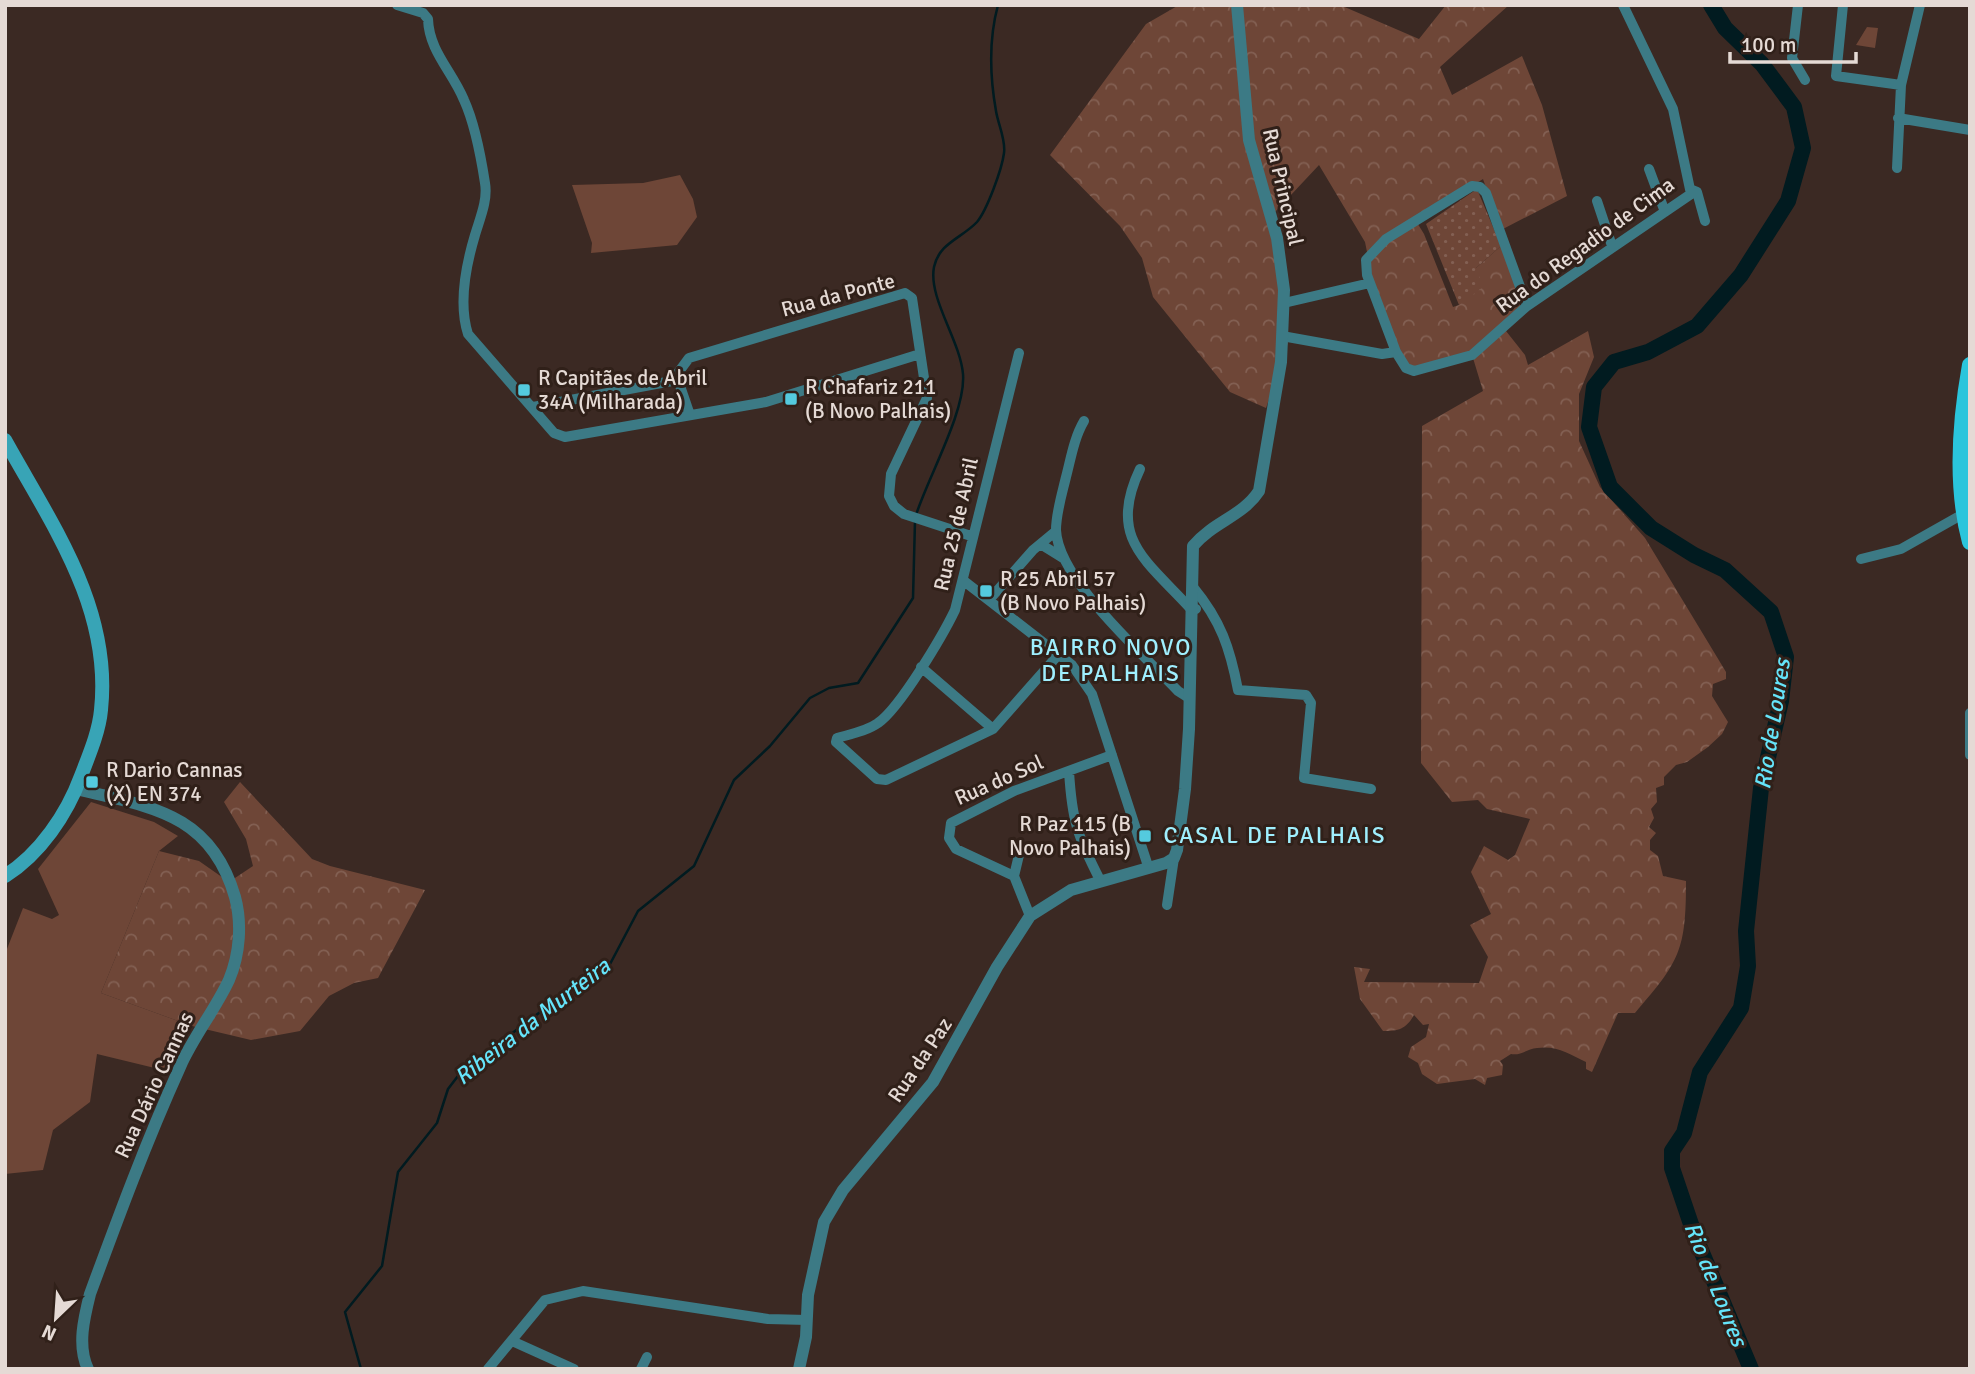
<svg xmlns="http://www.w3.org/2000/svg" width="1975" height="1374" font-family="Signika,sans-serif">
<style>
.grass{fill:#6e4637}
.forest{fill:url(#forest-crowns)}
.garden{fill:url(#garden-dots)}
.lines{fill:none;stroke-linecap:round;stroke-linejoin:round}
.stream{stroke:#011b20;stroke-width:2.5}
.river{stroke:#011b20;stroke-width:16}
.minor{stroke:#3c7a85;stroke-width:10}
.tertiary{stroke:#3c7a85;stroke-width:12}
.secondary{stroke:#38a4b6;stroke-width:14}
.primary{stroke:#2ac5dc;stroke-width:16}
.poi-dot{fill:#54cade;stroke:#302019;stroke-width:2.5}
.labels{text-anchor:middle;stroke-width:6;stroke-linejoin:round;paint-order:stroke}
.street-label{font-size:21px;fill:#e5dad5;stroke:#302019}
.poi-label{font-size:21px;fill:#e5dad5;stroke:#302019;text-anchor:start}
.neighbourhood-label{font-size:23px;letter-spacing:2px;fill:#9feffe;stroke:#302019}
.water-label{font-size:23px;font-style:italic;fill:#65e4fa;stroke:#302019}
</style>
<defs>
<pattern id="forest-crowns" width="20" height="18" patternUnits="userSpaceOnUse" patternTransform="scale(1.75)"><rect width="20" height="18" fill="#6e4637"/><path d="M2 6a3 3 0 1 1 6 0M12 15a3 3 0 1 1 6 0" fill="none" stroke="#836053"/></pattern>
<pattern id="garden-dots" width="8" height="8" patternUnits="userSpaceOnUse" patternTransform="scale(1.75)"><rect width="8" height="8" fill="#6e4637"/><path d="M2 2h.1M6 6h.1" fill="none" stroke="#836053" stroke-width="1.8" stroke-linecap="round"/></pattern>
</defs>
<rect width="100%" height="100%" fill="#3b2923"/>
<path class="grass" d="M1867,27L1878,28L1875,48L1856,45Z
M680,175L693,199L697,217L677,245L591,253L592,243L572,185L643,183Z
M91,802L154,822L178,836L159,851L101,993L192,1026L163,1070L97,1054L90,1102L53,1130L43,1170L5,1174V954L23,908L52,919L59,915L38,869Z"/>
<path class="forest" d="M1179,5H1340L1419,39L1446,5H1509L1440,67L1452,95L1522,56L1542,105L1567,196L1501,230L1483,179L1416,221L1424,234L1453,307L1459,305L1476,268L1501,246L1520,298V309L1506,331L1525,355L1528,365L1588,331L1594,357L1579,394V441L1600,487L1645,538L1726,672V679L1713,684L1712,696L1728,722L1722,734L1708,747L1687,762L1676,765L1664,777V785L1656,788L1657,802L1651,809L1654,818L1649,827L1656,833L1650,840V850L1658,856L1663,876L1686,881C1686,950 1680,961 1635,1013H1618L1592,1072L1586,1069V1062C1570,1054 1556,1045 1537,1048C1527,1049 1520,1056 1511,1054L1500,1061L1503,1065L1502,1075L1487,1078L1485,1085L1475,1079L1437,1084L1422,1074L1418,1063L1408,1057L1411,1047L1426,1037L1429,1024L1423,1025L1414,1015C1406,1029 1399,1031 1383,1031L1360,999L1354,967L1370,969L1364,982L1479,983L1488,957L1470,925L1491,914L1471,872L1484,846L1508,860L1515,855L1530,819L1487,809L1478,800L1452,802L1421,763L1422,426L1483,391L1473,358L1414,369L1404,362L1374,286L1365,242L1319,165L1275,212L1288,343L1266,408L1230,392L1153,297L1142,258L1120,226L1050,155L1146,24Z
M240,782L312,859L330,866L425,890L378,978L354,983L329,996L300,1031L251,1040L192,1026L101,993L159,851L199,861L229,882L253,866L246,839L224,802Z"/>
<path class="garden" d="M1477,189L1501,246L1476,268L1483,287L1459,305L1426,224Z"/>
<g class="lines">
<path class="stream" d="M916,515C928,477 966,411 963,374C960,340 928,298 934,267C939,243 962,238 977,222C987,210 1002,169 1004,153C1006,140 998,124 996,111C990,77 989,38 998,5
M361,1369L345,1312L382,1266L398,1172L437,1123L448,1089L461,1072L556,1000L609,966L638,911L694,866L734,780L770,746L810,698L829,688L858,683L913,598L915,521"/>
<path class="river" d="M1711,5L1725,28L1762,64L1794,107L1803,148L1788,201L1741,275L1697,326L1648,352L1614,362L1594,387L1589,427L1610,487L1651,528L1694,555L1725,570L1771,612L1786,657L1781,701L1761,788L1746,931L1748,966L1741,1008L1700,1072L1684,1133L1672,1151V1168L1695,1236L1751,1369"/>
<path class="minor" d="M397,5L423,13L428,19C429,51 452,71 464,100C475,124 481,157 485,183C488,200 480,218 475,235C466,265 458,303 468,334L554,433L565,437L766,402L920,354
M1798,5L1792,58L1805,80
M1843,5L1836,76L1901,85
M1898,118L1970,130
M1897,168L1901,85L1920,5
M1649,169L1665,212
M1692,190L1697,192L1705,221
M1597,201L1612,246
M1284,303L1370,283
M1282,336L1382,354L1396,352L1406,368L1414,371L1472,355L1527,306L1691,194L1673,109L1623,5
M1396,352L1367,275L1366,260L1386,239L1472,186L1480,187L1486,193L1527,306
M1019,353L955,610C943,635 900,708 878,723C867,731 851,734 837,738L836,742L877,779L886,780L993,729L1059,654
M677,377L690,415
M533,407L672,381L689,358L905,293L912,298L927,398L891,474L889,496L894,506L904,514L971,536
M1084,421C1074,438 1071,458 1066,477C1062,494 1056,513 1056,530C1058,580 1144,655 1178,691L1189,698
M1140,469C1107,538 1146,560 1190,608L1196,609
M1042,545L1063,558
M1861,559L1901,549L1963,514
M964,581L1072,665L1092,694L1148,866
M1193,587C1221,621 1230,648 1238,690L1306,695L1311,703L1304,778L1371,789
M989,600L1033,550L1056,531
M921,667L993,729
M1970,713V755
M1069,771C1072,821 1077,835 1100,880
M1014,876L1019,855
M1167,905L1174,858
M1030,916L1014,876L956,849L949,838L951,823L1014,791L1112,755
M512,1341L574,1369
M488,1369L545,1300L583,1291L768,1319L807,1320
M641,1369L647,1357"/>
<path class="tertiary" d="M76,789C151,807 211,813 235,897C242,923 240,954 229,980C215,1010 193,1037 180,1067C146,1142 118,1218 90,1294C84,1318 77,1346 88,1369
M799,1369L806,1337L808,1295L824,1222L843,1190L933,1082L997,967L1030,916L1071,890L1166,863L1174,858L1177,850L1185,789L1189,729L1193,546C1213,522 1243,516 1259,491L1281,362L1284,290L1277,238L1249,140L1237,5"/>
<path class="secondary" d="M5,440C52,525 112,608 101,710C99,732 89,755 81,776C67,814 40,854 5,876"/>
<path class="primary" d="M1970,365C1960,421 1955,486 1970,542"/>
</g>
<g class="poi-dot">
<rect x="517" y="383" width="14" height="14" rx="3.5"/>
<rect x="784" y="392" width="14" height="14" rx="3.5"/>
<rect x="979" y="584" width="14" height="14" rx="3.5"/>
<rect x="85" y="775" width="14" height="14" rx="3.5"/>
<rect x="1138" y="829" width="14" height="14" rx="3.5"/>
</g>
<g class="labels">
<g class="street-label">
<text transform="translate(1283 187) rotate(77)" y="7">Rua Principal</text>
<text transform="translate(1585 245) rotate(-36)" y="7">Rua do Regadio de Cima</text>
<text transform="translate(838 295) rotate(-15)" y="7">Rua da Ponte</text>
<text transform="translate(956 524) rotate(-77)" y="7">Rua 25 de Abril</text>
<text transform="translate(999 780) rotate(-24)" y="7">Rua do Sol</text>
<text transform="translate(920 1060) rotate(-56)" y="7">Rua da Paz</text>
<text transform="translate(154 1085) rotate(-65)" y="7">Rua Dário Cannas</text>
</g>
<g class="poi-label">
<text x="538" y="385">R Capitães de Abril<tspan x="538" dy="24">34A (Milharada)</tspan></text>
<text x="805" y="394">R Chafariz 211<tspan x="805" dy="24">(B Novo Palhais)</tspan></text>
<text x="1000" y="586">R 25 Abril 57<tspan x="1000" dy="24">(B Novo Palhais)</tspan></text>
<text x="106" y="777">R Dario Cannas<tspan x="106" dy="24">(X) EN 374</tspan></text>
<text x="1131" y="831" text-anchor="end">R Paz 115 (B<tspan x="1131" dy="24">Novo Palhais)</tspan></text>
</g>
<g class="neighbourhood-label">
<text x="1111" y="655">BAIRRO NOVO<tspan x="1111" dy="26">DE PALHAIS</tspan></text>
<text x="1275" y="843">CASAL DE PALHAIS</text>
</g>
<g class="water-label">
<text transform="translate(1772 724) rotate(-81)" y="8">Rio de Loures</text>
<text transform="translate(532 1021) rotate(-38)" y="8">Ribeira da Murteira</text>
<text transform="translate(1716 1284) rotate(68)" y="8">Rio de Loures</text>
</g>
</g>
<rect width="1975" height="1374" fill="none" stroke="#e5dad5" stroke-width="14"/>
<g transform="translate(56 1318) rotate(205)" stroke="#302019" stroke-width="5" paint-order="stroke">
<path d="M0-5L12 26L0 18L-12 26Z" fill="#e5dad5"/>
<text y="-10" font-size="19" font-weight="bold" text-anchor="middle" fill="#e5dad5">N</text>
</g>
<path d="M1730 52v10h126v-10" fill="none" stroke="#e5dad5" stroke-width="3.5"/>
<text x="1741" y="52" font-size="21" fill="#e5dad5" stroke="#302019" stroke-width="5" paint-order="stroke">100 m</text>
</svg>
